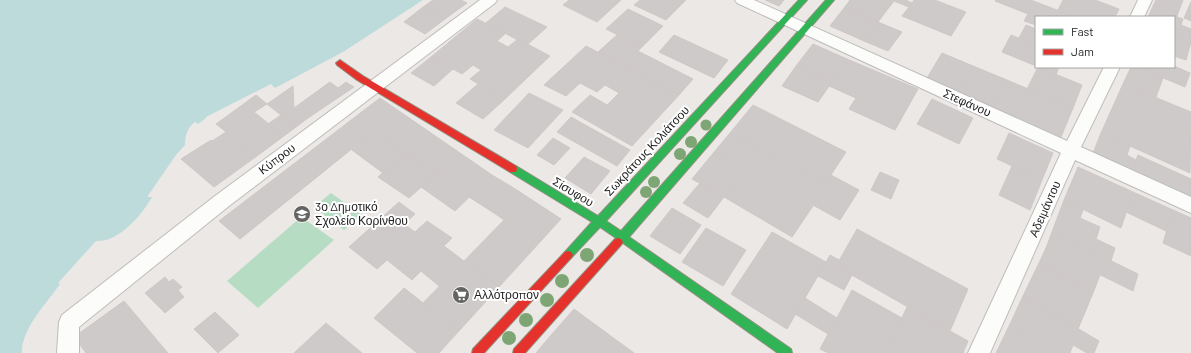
<svg xmlns="http://www.w3.org/2000/svg" width="1191" height="353" font-family="Barlow,sans-serif">
<style>
.pitch{fill:#b6ddc3}
.water{fill:#bddbdb}
.building{fill:#cecac9;stroke:#cec9c8}
.lines{fill:none;stroke-linecap:round;stroke-linejoin:round}
.street-casing{stroke:#bebdbc;stroke-width:2}
.fast-casing{stroke:#939080;stroke-width:2}
.jam-casing{stroke:#939080;stroke-width:2}
.street{fill:#fcfcfb;fill-rule:evenodd}
.fast{fill:#30b455;fill-rule:evenodd}
.jam{fill:#e5322d;fill-rule:evenodd}
.tree{fill:#7ea574}
.labels{text-anchor:middle;stroke-width:4;stroke-linejoin:round;paint-order:stroke}
.street-label{font-size:12px;fill:#1d1d1d;stroke:#fff}
.poi-label{font-size:12px;fill:#1d1d1d;stroke:#fff;text-anchor:start}
</style>
<rect width="100%" height="100%" fill="#ebe8e6"/>
<path class="pitch" d="M331,193L362,215L344,230L314,207Z
M301,217L334,240L258,308L227,281Z"/>
<path class="water" d="M0,0H423L343,52L275,88L271,84L206,117V118L198,124L195,122C187,128 185,136 185,145L176,155L147,197H152C142,215 118,243 96,241L58,283L60,284C47,303 21,329 22,353H0Z"/>
<path class="building" d="M433,0H461L467,3L445,19L423,7Z
M569,0H621L597,22L563,5Z
M640,0H686L666,20L634,5Z
M765,0H784L779,6Z
M850,0H862L887,10L878,22L844,8Z
M862,0H906L912,3L914,0H935L966,12L951,36L902,16L909,7L894,1L887,10Z
M996,0H1031L1075,17H1036V25L1024,21L1028,14L995,1Z
M1063,0H1095L1119,9L1115,17H1075L1058,10Z
M1156,0H1183L1178,13L1154,4Z
M1191,2V21L1184,18Z
M1154,4L1178,13L1177,17L1183,19L1181,25L1191,29V42L1174,36V17H1148Z
M423,7L445,19L425,34L404,22Z
M505,7L547,27L527,45L486,23Z
M844,8L878,22L864,41L830,26Z
M628,9L663,26L642,47L606,29Z
M477,19L506,33L497,41L508,47L518,39L550,56L505,99L470,79L481,70L473,65L462,74L431,57Z
M878,22L902,32L888,51L864,41Z
M1026,25L1036,29V45L1019,38Z
M617,35L642,47L638,51L693,79L679,95L598,52Z
M674,35L728,60L714,78L659,52Z
M1011,35L1036,45V66L1002,52Z
M1174,36L1191,42L1186,60L1174,56Z
M813,44L847,59L832,82L796,66Z
M586,46L679,95L632,146L572,112L590,95L607,105L619,93L605,85L597,92L580,83L566,96L544,85Z
M942,53L973,66L958,91L927,78Z
M431,57L453,69L434,86L411,73Z
M847,59L918,89L895,130L849,109L856,98L829,86Z
M796,66L832,82L818,102L782,86Z
M973,66L1007,80L993,107L958,91Z
M1174,66L1190,73L1185,87L1137,67Z
M1038,67L1082,85L1073,108L1027,89Z
M1038,67H1059L1056,75Z
M1131,67H1137L1163,78L1156,97L1123,84Z
M1007,80L1073,108L1061,137L993,107Z
M330,82L338,88L346,82L354,87L308,118L294,108Z
M478,84L505,99L483,119L456,103Z
M1123,84L1191,112L1190,173L1101,133Z
M293,86L294,108L308,118L296,127L267,104Z
M529,93L563,110L528,148L494,130Z
M256,95L267,104L254,112L284,136L257,156L216,124Z
M380,98L460,153L436,174L381,136H368L240,239L219,221Z
M932,99L973,118L959,144L917,124Z
M753,105L846,152L825,184L730,133Z
M281,115L296,127L284,136L268,124Z
M571,117L630,150L617,166L557,132Z
M226,132L257,156L214,187L181,159L211,140L212,141Z
M730,133L825,184L831,175L859,190L840,220L715,151Z
M1009,133L1053,153L1042,180L997,159Z
M1101,133L1130,146L1127,155L1136,160L1132,171L1093,153Z
M368,136H381L405,153L383,173L352,150Z
M553,138L570,148L554,165L537,155Z
M715,151L746,169L724,197L692,179Z
M405,153L436,174L409,198L378,177Z
M460,153L492,175L455,211L421,187Z
M1138,155L1191,179L1186,196L1132,171Z
M584,157L610,171L591,194L565,178Z
M1012,166L1042,180L1030,210L999,195Z
M1078,167L1133,192L1121,228L1064,200Z
M746,169L813,206L792,237L724,197Z
M880,172L899,180L891,199L871,190Z
M492,175L517,190L494,213L469,197Z
M1191,180V199L1186,196Z
M700,183L724,197L708,218L683,203Z
M517,190L561,219L499,287L464,261L504,220L494,213Z
M1133,192L1173,210L1166,231L1126,212Z
M1064,200L1083,210L1080,218L1100,227L1096,239L1115,248L1111,261L1052,232Z
M399,202L415,214L404,224L415,232L427,221L452,238L444,246L464,261L439,286L421,271L412,280L387,260L377,269L349,247Z
M672,208L701,225L680,254L650,236Z
M1173,210L1191,218V256L1163,243Z
M706,228L746,250L723,286L682,262Z
M857,229L968,289L950,331L836,266Z
M772,232L826,262L787,329L731,294Z
M1052,232L1138,274L1133,291L1046,248Z
M1046,248L1100,275L1093,293L1039,263Z
M830,255L839,260L836,266L852,275L844,290L818,276Z
M464,261L499,287L459,331L423,303Z
M1039,263L1093,293L1078,329L1023,296Z
M165,277L169,282L173,279L182,287L178,290L184,297L165,313L145,293Z
M404,288L459,331L439,353H417L374,318Z
M852,290L902,318L885,353H828L820,349Z
M1023,296L1099,341L1094,353H1087L1073,345L1070,353H1058L1010,324Z
M805,298L837,318L828,334L795,314Z
M124,301L151,333L168,353H86L74,337Z
M907,307L968,341L963,353H885Z
M574,309L634,353H562L546,341Z
M215,312L239,335L218,353L194,329Z
M326,323L362,353H294Z
M1010,324L1058,353H996Z
M546,341L562,353H536Z"/>
<g class="lines">
<g class="street-casing">
<path id="street" d="M480,0H497L495,3L229,206L79,327V353H57L59,322L62,315L215,196Z
M735,0H754L1067,141L1104,67H1120L1081,147L1191,197V213L1075,160L990,353H968L1061,153L737,3Z
M1138,0H1152L1144,17H1130Z"/>
</g>
<g class="fast-casing">
<path id="fast" d="M799,0H807L606,221L621,231L826,0H834L629,237L791,349L792,353H778L623,243L618,246L615,245L613,242L616,238L600,227L571,258L568,259L565,258L563,255L565,252L592,222L510,172L509,169L510,166H516L598,216Z"/>
</g>
<g class="jam-casing">
<path id="jam" d="M340,60L363,76L516,166L517,169L516,172H510L357,80L337,65L336,63Z
M618,238L621,239L623,242L621,245L525,353H513L514,349L615,239Z
M568,251L571,252L573,255L571,258L484,353H472L473,349L565,252Z"/>
</g>
<use href="#street" class="street"/>
<use href="#fast" class="fast"/>
<use href="#jam" class="jam"/>
</g>
<g class="tree">
<circle cx="706" cy="125" r="5.5"/>
<circle cx="691" cy="142" r="6"/>
<circle cx="680" cy="154" r="6"/>
<circle cx="654" cy="182" r="6"/>
<circle cx="646" cy="192" r="6"/>
<circle cx="587" cy="255" r="7"/>
<circle cx="562" cy="281" r="7"/>
<circle cx="547" cy="300" r="7"/>
<circle cx="526" cy="320" r="7"/>
<circle cx="509" cy="338" r="7"/>
</g>
<defs>
<g id="school-disc" transform="scale(0.9)"><circle r="9.5" fill="#656463" stroke="#fff"/><path d="M0-5L7-2L0 1L-7-2ZM-4 1L0 2.5L4 1V4Q0 6-4 4Z" fill="#fff"/></g>
<g id="supermarket-disc" transform="scale(0.9)"><circle r="9.5" fill="#656463" stroke="#fff"/><path d="M-6-5.5h2.5l.6 2H6L4.5 2H-2.5L-4.4-4H-6ZM-1.5 3.2a1.3 1.3 0 1 0 .1 0ZM3 3.2a1.3 1.3 0 1 0 .1 0Z" fill="#fff"/></g>
</defs>
<g fill-rule="evenodd">
<use href="#school-disc" x="302" y="214"/>
<use href="#supermarket-disc" x="461" y="295"/>
</g>
<g class="labels">
<g class="street-label">
<text transform="translate(967 103) rotate(24)" y="4">Στεφάνου</text>
<text transform="translate(647 151) rotate(-47)" y="4">Σωκράτους Κολιάτσου</text>
<text transform="translate(277 159) rotate(-37)" y="4">Κύπρου</text>
<text transform="translate(573 192) rotate(31)" y="4">Σίσυφου</text>
<text transform="translate(1045 209) rotate(-66)" y="4">Αδειμάντου</text>
</g>
<g class="poi-label">
<text x="315" y="211">3ο Δημοτικό<tspan x="315" dy="14">Σχολείο Κορίνθου</tspan></text>
<text x="474" y="299">Αλλότροπον</text>
</g>
</g>
<rect x="1035" y="16" width="140" height="52" fill="#ffffff" stroke="#a5a5a5"/>
<rect x="1043" y="29" width="20" height="6" fill="#30b455" stroke="#a5a5a5"/>
<text x="1071" y="36" font-size="12" fill="#1d1d1d">Fast</text>
<rect x="1043" y="49" width="20" height="6" fill="#e5322d" stroke="#a5a5a5"/>
<text x="1071" y="56" font-size="12" fill="#1d1d1d">Jam</text>
</svg>
